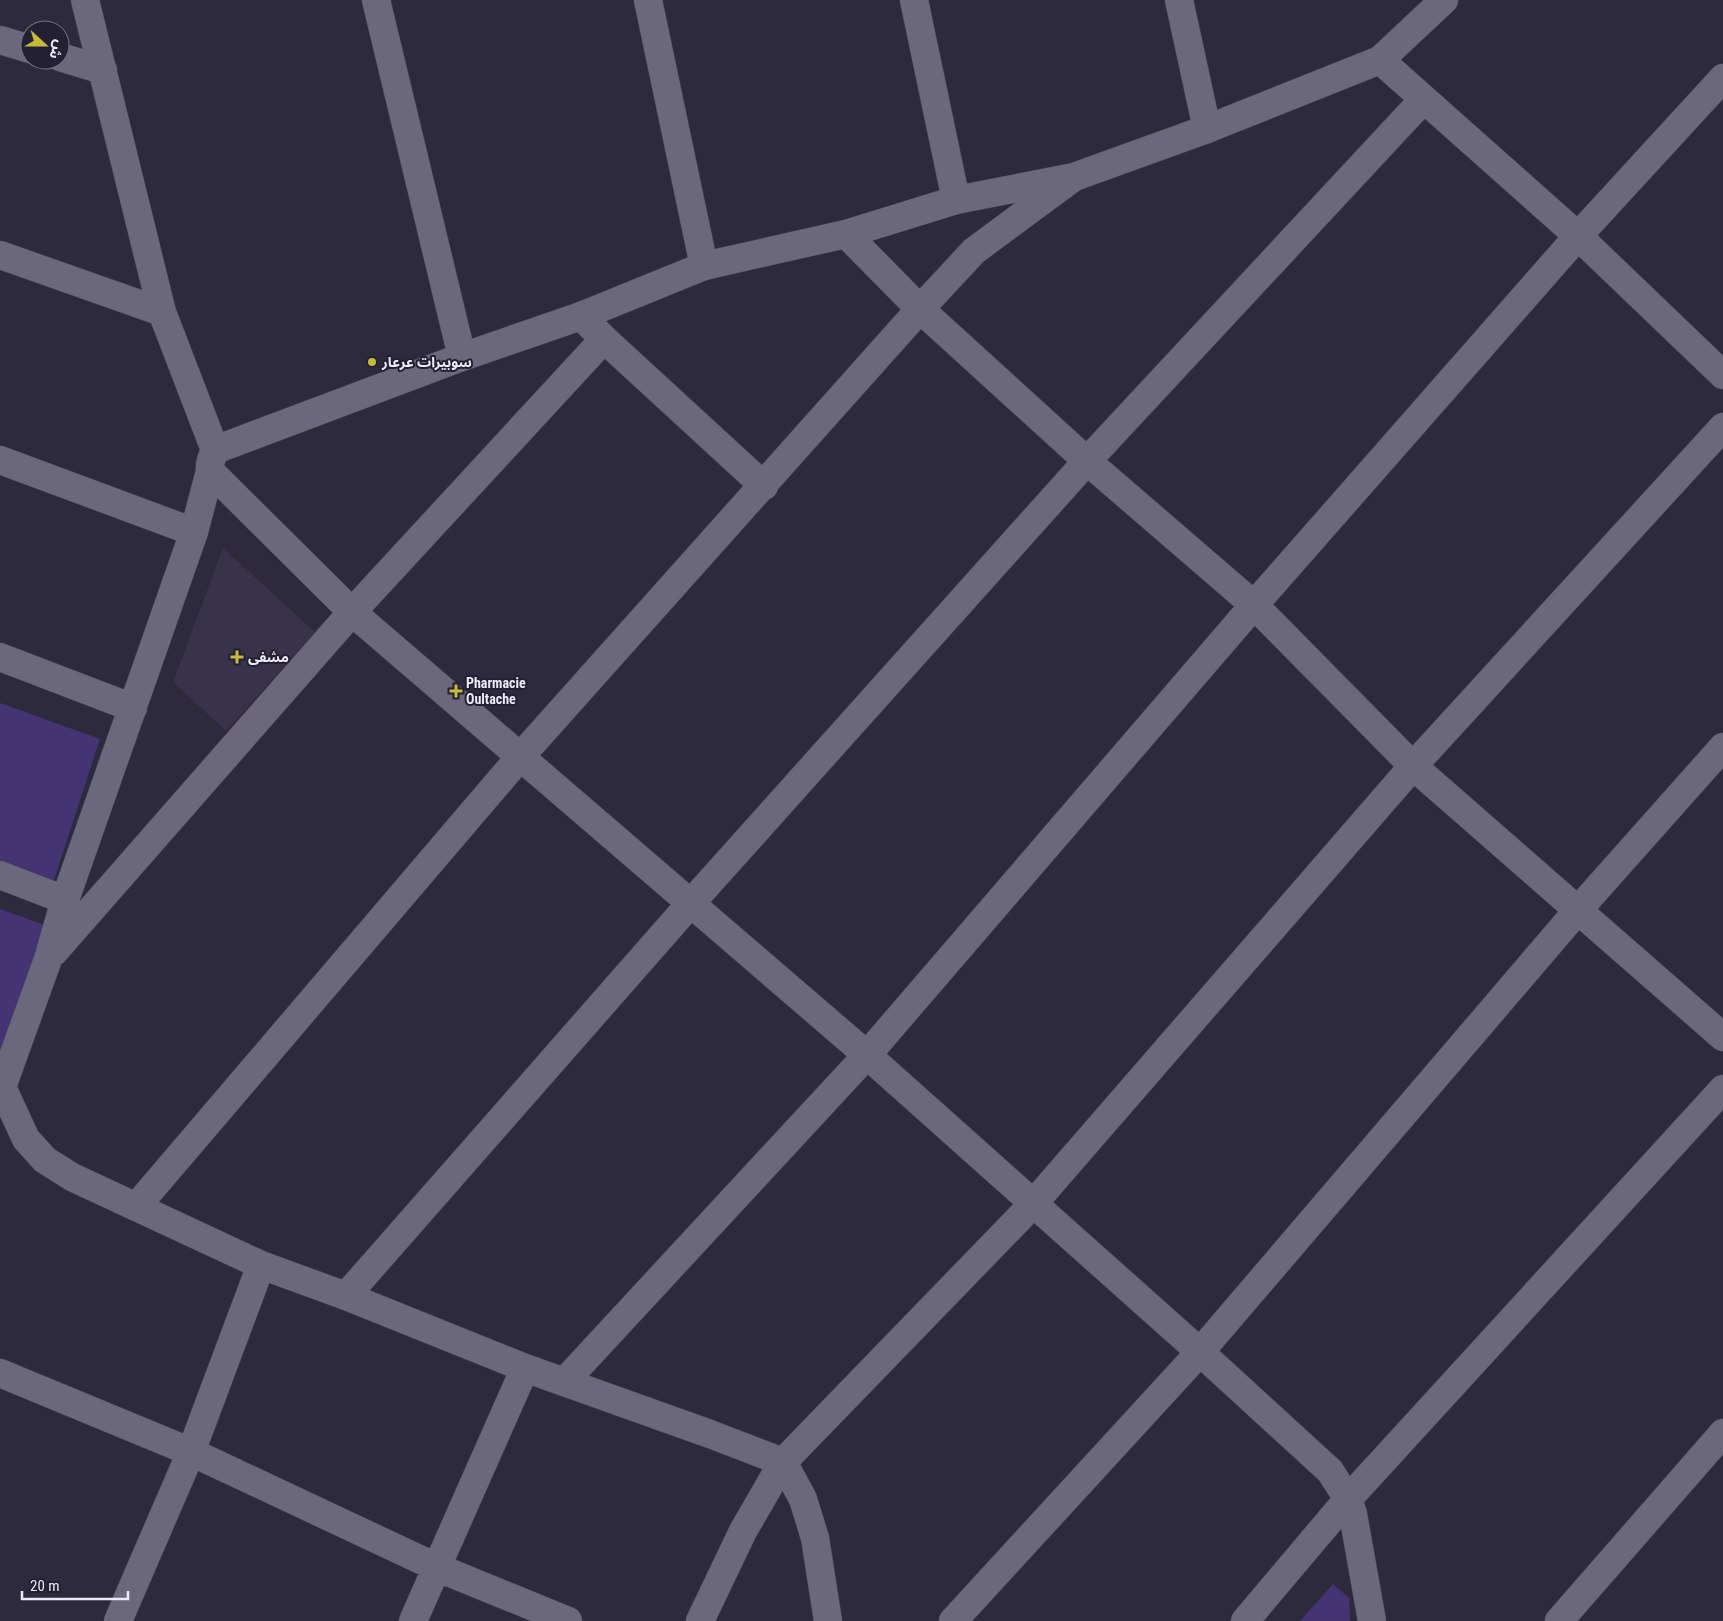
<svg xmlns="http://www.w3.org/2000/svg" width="1723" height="1621" font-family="'Roboto Condensed','Noto Sans Arabic',sans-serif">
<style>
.built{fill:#38324b}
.building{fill:#453473}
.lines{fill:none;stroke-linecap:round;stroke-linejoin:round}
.minor-casing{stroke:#494657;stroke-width:29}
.tertiary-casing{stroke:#494657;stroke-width:29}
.minor{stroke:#6b687d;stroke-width:28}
.tertiary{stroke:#6b687d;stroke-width:28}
.poi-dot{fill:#c8bb3b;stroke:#242033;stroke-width:2}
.labels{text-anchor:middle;stroke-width:4;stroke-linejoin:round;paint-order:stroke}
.poi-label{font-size:14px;font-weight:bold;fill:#eceaf7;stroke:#242033;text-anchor:start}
</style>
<rect width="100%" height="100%" fill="#2e2a3d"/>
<path class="built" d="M223,548L315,632L226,731L173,682Z"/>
<path class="building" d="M0,703L100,739L51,889L0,870Z
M0,909L47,926L0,1068Z
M1333,1584L1349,1598L1350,1621H1300Z"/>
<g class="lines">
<g class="minor-casing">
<path id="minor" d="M85,0L162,312L215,450
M376,0L462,357
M648,0L704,266
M914,0L956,200
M1179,0L1207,129
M0,40L30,49
M60,57L103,70
M1380,60L1578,236L1723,375
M846,234L920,309L1087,461L1254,605L1413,766L1723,1037
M0,255L162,312
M604,339L764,486
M0,460L194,532
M210,471L194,532L65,900L48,959L2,1087L26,1139L45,1160L72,1177L261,1265L346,1296L525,1368L710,1434L783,1462L803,1499L815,1538L828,1621
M0,657L133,708
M0,875L65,900
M54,952L352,612L604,339L581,316
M136,1207L520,757L920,309L974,251L1074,177
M346,1296L690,904L1087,461L1423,100
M0,1373L191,1452L436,1567L568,1621
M565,1381L867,1055L1254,605L1578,236L1723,78
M118,1621L191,1452L261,1265
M413,1621L525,1368
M700,1621L743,1531L783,1462L1033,1204L1413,766L1723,427
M953,1621L1200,1352L1578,910L1723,747
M1245,1621L1348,1499L1723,1089
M1559,1621L1723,1433"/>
</g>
<g class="tertiary-casing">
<path id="tertiary" d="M1372,1621L1353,1514L1348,1499L1330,1471L1200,1352L867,1055L352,612L210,471C209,463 212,457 215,450L462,357L581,316L704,266L846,234L956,200L1074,177L1207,129L1380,60L1444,0"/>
</g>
<use href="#minor" class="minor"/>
<use href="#tertiary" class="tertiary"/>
</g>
<g class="poi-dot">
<circle cx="372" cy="362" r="5"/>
<path d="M234.5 649.5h5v5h5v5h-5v5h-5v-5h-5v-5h5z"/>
<path d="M453.5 683.5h5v5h5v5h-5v5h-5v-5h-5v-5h5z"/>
</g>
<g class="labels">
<g class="poi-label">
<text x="382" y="367">سوبيرات عرعار</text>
<text x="248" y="662">مشفى</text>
<text x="466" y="688">Pharmacie<tspan x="466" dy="16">Oultache</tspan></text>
</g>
</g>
<g transform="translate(45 45) rotate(111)"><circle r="24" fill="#242033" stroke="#747181"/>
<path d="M0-4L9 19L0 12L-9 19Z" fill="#c8bb3b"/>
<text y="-8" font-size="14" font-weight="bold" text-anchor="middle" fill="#eceaf7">ش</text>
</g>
<path d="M22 1591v8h106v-8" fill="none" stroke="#eceaf7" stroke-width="2.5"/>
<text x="30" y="1591" font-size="15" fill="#eceaf7" stroke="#242033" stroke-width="4" paint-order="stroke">20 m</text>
</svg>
